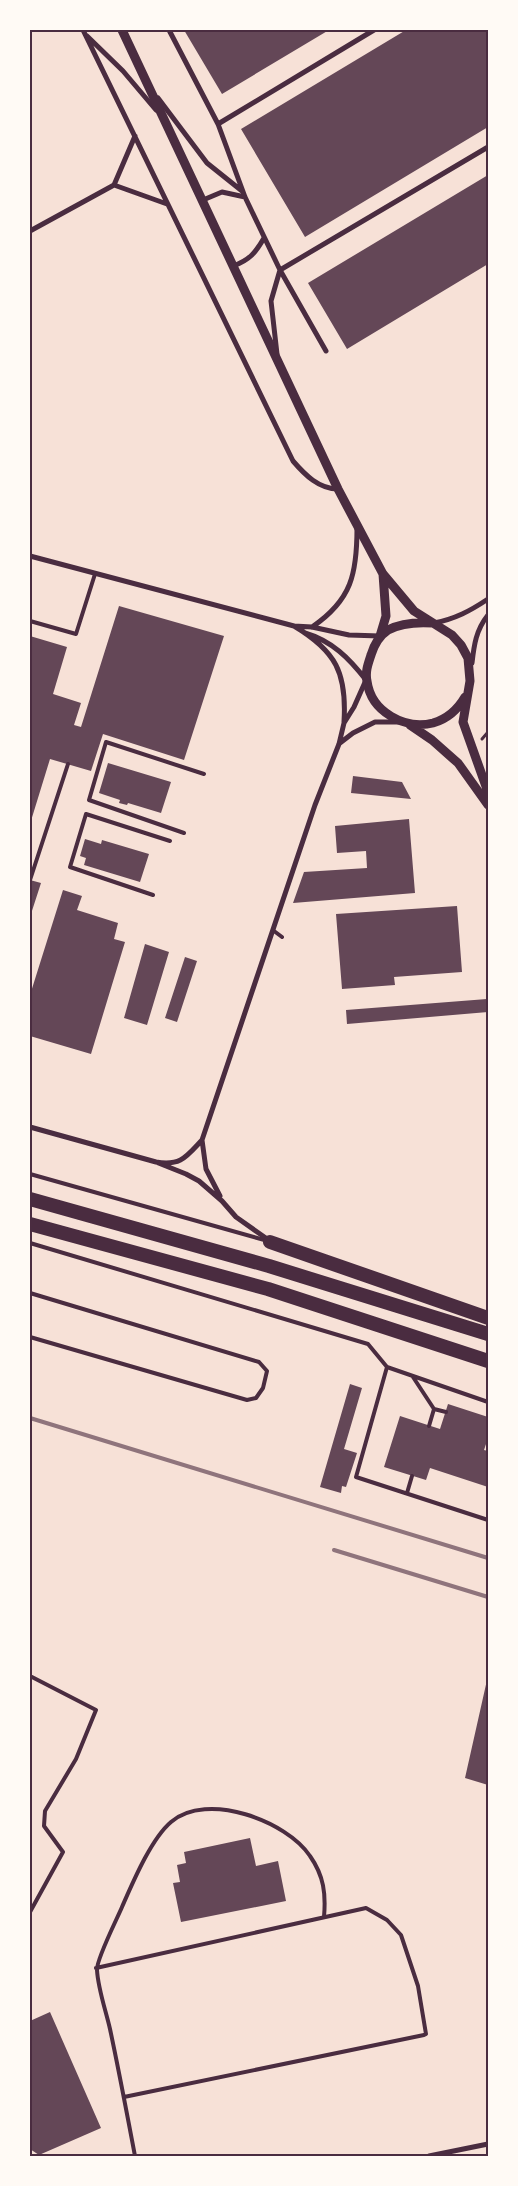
<svg xmlns="http://www.w3.org/2000/svg" width="518" height="2186" font-family="Lato,sans-serif">
<style>
.building{fill:#644757}
.lines{fill:none;stroke-linecap:round;stroke-linejoin:round}
.path{stroke:#4a2c40;stroke-width:3}
.service{stroke:#4a2c40;stroke-width:4}
.minor{stroke:#4a2c40;stroke-width:5}
.tertiary{stroke:#4a2c40;stroke-width:9}
.trunk{stroke:#4a2c40;stroke-width:14}
.rail{stroke:#8f747c;stroke-width:4}
.neatline{fill:none;stroke:#4a2c40;stroke-width:2}
</style>
<rect width="100%" height="100%" fill="#f7e1d7"/>
<path class="building" d="M184,30H329L222,94Z
M406,30H488V127L305,237L241,129Z
M488,175V264L347,349L308,283Z
M119,606L224,636L184,760L103,734L91,771L50,759L30,824V636L67,647L53,694L81,703L74,725L81,727Z
M108,763L171,782L161,813L128,803L127,805L119,803L120,800L99,793Z
M353,776L402,782L411,799L351,793Z
M409,819L415,893L293,903L304,872L367,868L366,851L337,853L335,826Z
M85,839L101,844L102,840L149,854L140,882L84,865L86,858L80,856Z
M30,880L41,883L30,917Z
M63,890L82,896L77,910L118,923L114,939L125,942L91,1054L30,1036V995Z
M457,906L462,972L394,977L395,985L342,989L336,914Z
M145,944L169,952L147,1025L124,1018Z
M185,957L197,961L177,1022L165,1018Z
M487,999L488,1012L347,1024L346,1010Z
M350,1384L362,1388L344,1449L357,1453L346,1487L342,1486L341,1493L320,1487Z
M448,1404L488,1417V1438L484,1450L488,1451V1487L430,1468L426,1480L384,1467L400,1416L440,1429Z
M487,1680H488V1785L465,1778Z
M250,1838L256,1866L278,1861L286,1901L181,1922L173,1883L180,1882L177,1865L186,1863L184,1852Z
M50,2012L101,2128L39,2155L30,2149V2021Z"/>
<g class="lines">
<path class="path" d="M482,739L488,732"/>
<path class="service" d="M30,621L76,634L95,574
M184,833L89,800L106,742L204,774
M30,880L68,764
M153,895L70,867L86,814L170,841
M274,931L282,937
M30,1174L268,1241
M30,1243L368,1344L387,1367L488,1402
M30,1293L259,1362L267,1371L263,1388L256,1398L247,1400L30,1337
M387,1367L356,1477L488,1520
M413,1377L434,1409L429,1426
M434,1409L446,1412
M407,1493L412,1476
M30,1676L96,1710L76,1759L45,1811L44,1826L63,1852L30,1912
M96,1968L366,1908L387,1920L401,1935L418,1986L426,2034L424,2035L124,2097
M135,2156C127,2114 119,2071 110,2029C106,2011 98,1989 97,1970C96,1960 117,1919 122,1907C133,1882 151,1839 171,1822C207,1791 287,1821 310,1856C324,1876 326,1894 324,1917"/>
<path class="minor" d="M83,30L293,461C305,475 319,489 338,489
M169,30L218,124L245,197L280,270L326,351
M87,36L123,71L156,110
M158,98L207,163L242,191
M218,124L374,30
M114,185L167,204
M203,200L222,192L245,197
M30,231L114,185L135,136
M233,266C250,260 256,252 264,238
M277,354L271,301L280,270L488,147
M30,556L294,626C336,651 347,673 344,722
M434,623C455,619 470,611 488,599
M294,626L312,627L349,635L380,636
M312,627C352,600 357,573 357,528
M472,663C474,645 476,630 488,615
M340,743L353,733L375,722H400
M30,1127L156,1162L186,1174L199,1181L222,1201L236,1217L270,1241
M202,1140L206,1169L220,1196
M156,1162C181,1166 186,1157 202,1140L315,805L339,744L344,723L354,707L366,680C349,658 332,641 305,633
M429,2156L488,2144"/>
<path class="tertiary" d="M122,30L338,489L383,574L414,611L452,635L461,645L468,658L470,681L463,722L488,792
M433,623C418,622 401,623 388,630C379,636 374,645 371,655C368,664 365,672 367,681C371,712 405,730 433,723C447,719 458,709 465,697
M380,636L386,616L383,574
M410,725L432,740L458,763L488,805"/>
<path class="trunk" d="M30,1199L269,1266L488,1334
M30,1224L268,1289L488,1361
M270,1242L488,1318"/>
<path class="rail" d="M30,1418L488,1558
M334,1550L488,1597"/>
</g>
<rect width="518" height="2186" fill="none" stroke="#fffaf5" stroke-width="62"/>
<rect x="31" y="31" width="456" height="2124" class="neatline"/>
</svg>
